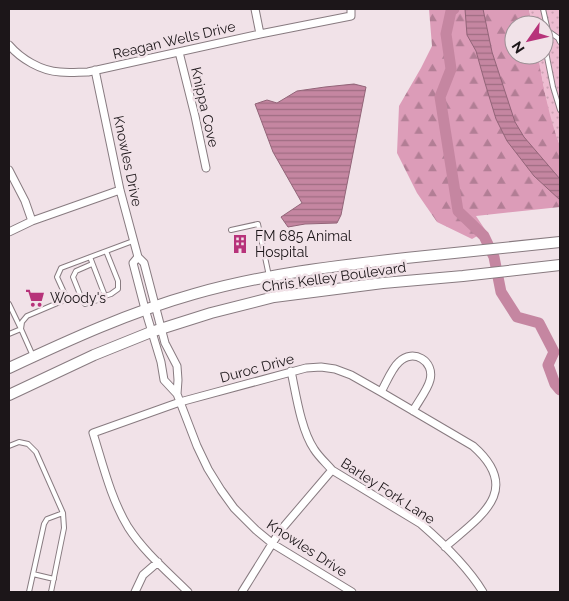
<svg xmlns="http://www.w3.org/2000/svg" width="569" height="601" font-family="Raleway,sans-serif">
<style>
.forest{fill:url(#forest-firs)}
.park{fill:url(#park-dots)}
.water{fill:url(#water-rules);stroke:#926478}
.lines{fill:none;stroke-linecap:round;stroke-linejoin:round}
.river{stroke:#c586a1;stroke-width:11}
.service-casing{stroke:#887b80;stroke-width:6}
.minor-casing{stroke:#887b80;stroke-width:9}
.secondary-casing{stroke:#887b80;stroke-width:12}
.service{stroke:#fff;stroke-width:4}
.minor{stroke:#fff;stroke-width:7}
.secondary{stroke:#fff;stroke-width:10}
.labels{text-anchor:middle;stroke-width:5;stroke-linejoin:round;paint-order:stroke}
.street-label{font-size:14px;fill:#1c1619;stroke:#f1e2e8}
.poi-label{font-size:14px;fill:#1c1619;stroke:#f1e2e8;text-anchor:start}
</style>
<defs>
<pattern id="forest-firs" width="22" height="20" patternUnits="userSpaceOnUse" patternTransform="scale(1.25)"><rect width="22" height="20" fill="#dc9cb8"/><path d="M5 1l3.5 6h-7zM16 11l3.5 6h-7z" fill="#b27e95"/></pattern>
<pattern id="park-dots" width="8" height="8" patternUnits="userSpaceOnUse" patternTransform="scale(1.25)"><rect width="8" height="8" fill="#eebcd1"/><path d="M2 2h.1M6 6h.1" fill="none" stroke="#cca1b3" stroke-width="1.8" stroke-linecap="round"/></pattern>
<pattern id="water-rules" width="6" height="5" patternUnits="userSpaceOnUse" patternTransform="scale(1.25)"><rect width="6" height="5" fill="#c586a1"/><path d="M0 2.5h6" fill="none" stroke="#9f6d82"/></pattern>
</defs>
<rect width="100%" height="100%" fill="#f1e2e8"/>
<path class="forest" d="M429,9H529L532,25H514V55H538L545,93L556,134L560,146V207L476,216L486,231L472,239L437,222L417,193L397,153L399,106L421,68L432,46Z"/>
<path class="park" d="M529,9H560V146C549,117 543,86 538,55H544V25H532Z"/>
<path class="water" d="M465,9H483L492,52L515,122L524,137L560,179V200L534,176L507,141L496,119L485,83L476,51L467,35Z
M354,84L366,87L341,215L337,223L305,224L288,227L281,217L302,203L273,152L255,104L267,100L277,103L297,91L325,87Z"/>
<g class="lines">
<path class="river" d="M454,9L451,11L446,34L451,69L440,97L458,211L484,236L494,257L501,292L517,317L539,323L554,352L548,365L555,384L560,390"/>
<g class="service-casing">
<path id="service" d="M543,9L548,31L546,52L553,87L560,110
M548,31L558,38L560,42
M231,230L258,224L269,276
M90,257L105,296L111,294L118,289V281L106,251
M92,264L76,271L73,277L83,302L85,304L101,299L105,296
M9,304L21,329L9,334
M33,356L21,329L22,322L27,316L67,299L57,277L61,268L133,241
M9,446L19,442L28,444L36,452L63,513L64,528L51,592
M33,574L54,579
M29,592L44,524L47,519L63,513"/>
</g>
<g class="minor-casing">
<path id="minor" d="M255,9L260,34
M9,45C21,59 41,71 60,72C69,73 79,72 88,72L260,34L351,16V9
M179,52L195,116L206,168
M95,70L120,190L138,257L144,263L165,343L177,366L178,380L177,394
M9,170L25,201L32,221
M9,232L32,221L120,190
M138,257L133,263L145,309L161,362L164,380L177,394L197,446L208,469L221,490L234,508L256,530L273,544L352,592
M291,371C296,394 301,430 314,449C319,457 326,463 332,470L421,524C444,544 467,566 483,592
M381,392C386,383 392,368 399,362C413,348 435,361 430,380C428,389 418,402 413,411
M135,592L143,575L158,562
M188,592C168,572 144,552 128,527C111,499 103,465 93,433L180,402L306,368L321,367L335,369L351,375L381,392L473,446C523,490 481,516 445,547
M242,592L280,531L332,470"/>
</g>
<g class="secondary-casing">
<path id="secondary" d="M9,368C69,340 130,312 194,294C264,274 335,266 406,258C458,253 509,247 560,242
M9,395L94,355L151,332L211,313L274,297L383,283L463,276L560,265"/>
</g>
<use href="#service" class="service"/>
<use href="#minor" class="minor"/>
<use href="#secondary" class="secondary"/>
</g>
<defs>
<g id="building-bare" transform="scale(1.5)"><path d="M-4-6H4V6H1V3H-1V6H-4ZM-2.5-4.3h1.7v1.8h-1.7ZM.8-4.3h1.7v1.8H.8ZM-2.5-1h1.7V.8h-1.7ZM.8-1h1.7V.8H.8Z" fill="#b7337a" stroke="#f1e2e8" stroke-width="2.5" paint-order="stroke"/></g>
<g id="supermarket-bare" transform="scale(1.5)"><path d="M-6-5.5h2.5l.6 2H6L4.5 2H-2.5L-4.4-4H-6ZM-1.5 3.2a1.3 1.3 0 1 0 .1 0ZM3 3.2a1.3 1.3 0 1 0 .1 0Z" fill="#b7337a" stroke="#f1e2e8" stroke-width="2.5" paint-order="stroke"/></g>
</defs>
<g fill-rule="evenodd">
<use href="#building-bare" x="240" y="244"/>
<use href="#supermarket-bare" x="35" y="298"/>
</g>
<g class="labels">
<g class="street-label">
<text transform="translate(174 40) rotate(-13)" y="5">Reagan Wells Drive</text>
<text transform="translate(205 107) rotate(77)" y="5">Knippa Cove</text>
<text transform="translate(128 161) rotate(78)" y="5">Knowles Drive</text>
<text transform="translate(334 277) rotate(-8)" y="5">Chris Kelley Boulevard</text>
<text transform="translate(257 368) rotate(-15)" y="5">Duroc Drive</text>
<text transform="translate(388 491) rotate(33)" y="5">Barley Fork Lane</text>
<text transform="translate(307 548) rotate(33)" y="5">Knowles Drive</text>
</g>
<g class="poi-label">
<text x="255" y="241">FM 685 Animal<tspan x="255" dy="16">Hospital</tspan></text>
<text x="50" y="303">Woody's</text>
</g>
</g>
<rect width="569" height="601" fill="none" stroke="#1c1619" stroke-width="20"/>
<g transform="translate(529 40) rotate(236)"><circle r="24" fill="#f1e2e8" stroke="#9c9095"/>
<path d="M0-4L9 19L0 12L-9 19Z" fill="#b7337a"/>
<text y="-8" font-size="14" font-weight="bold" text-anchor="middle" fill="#1c1619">N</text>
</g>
</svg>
